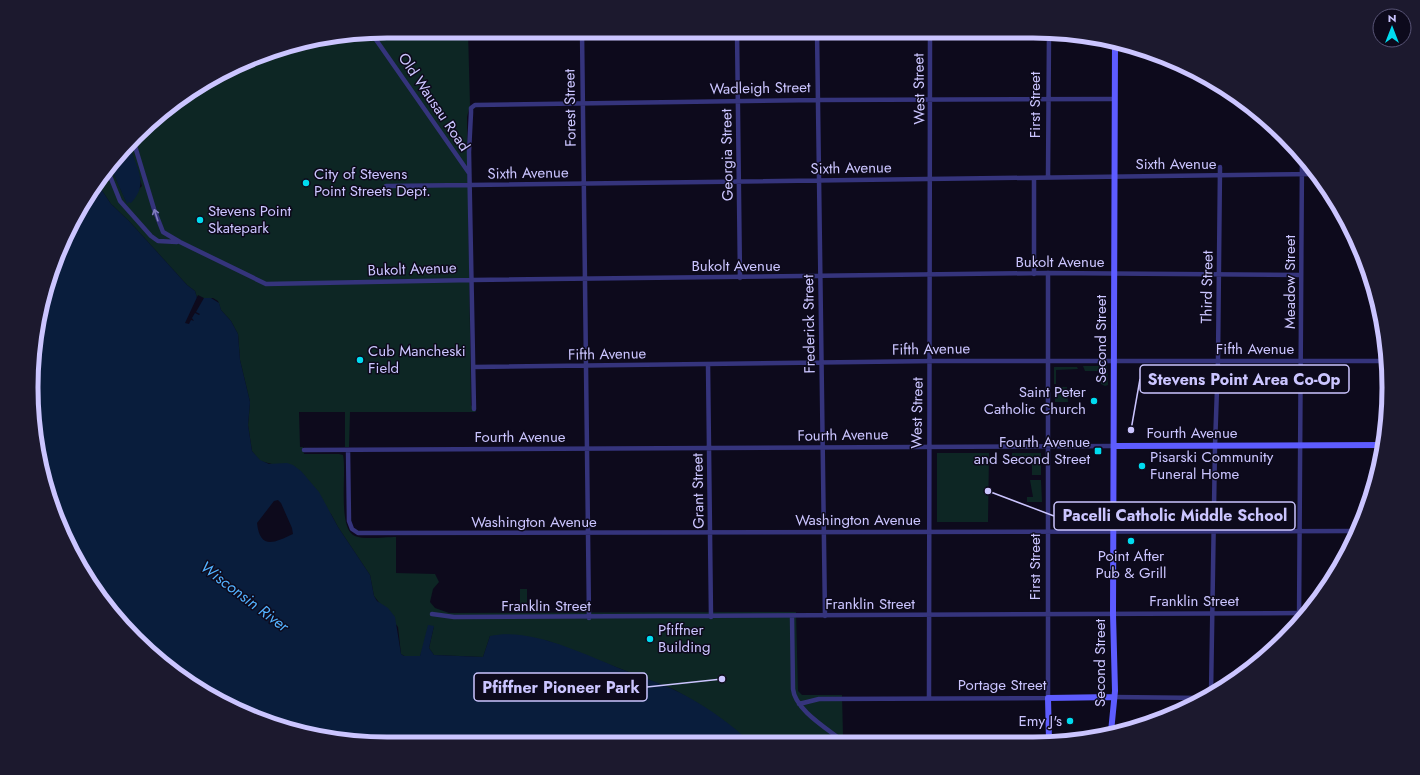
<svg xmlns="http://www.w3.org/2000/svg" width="1420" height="775" font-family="Jost,sans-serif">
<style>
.green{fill:#0d2624}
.water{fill:#091d3c;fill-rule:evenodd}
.pier{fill:#0d0a1c}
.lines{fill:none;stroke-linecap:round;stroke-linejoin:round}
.street{stroke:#35347c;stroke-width:4.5}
.secondary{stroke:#5d5cff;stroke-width:6}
.oneway{stroke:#807cbe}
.poi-dot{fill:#00dcf0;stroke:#0d0a1c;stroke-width:1.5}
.labels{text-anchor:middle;stroke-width:3;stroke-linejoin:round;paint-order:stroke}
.street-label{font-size:15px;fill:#cbc5ff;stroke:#0d0a1c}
.poi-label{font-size:15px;fill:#cbc5ff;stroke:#0d0a1c;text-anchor:start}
.water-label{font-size:16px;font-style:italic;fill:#53b2ff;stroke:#0d0a1c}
.rim{fill:none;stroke:#cbc5ff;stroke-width:5}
.leader{fill:none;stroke:#cbc5ff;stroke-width:1.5}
.callout-dot{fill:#cbc5ff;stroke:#0d0a1c;stroke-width:1.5}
.callout{fill:#0d0a1c;stroke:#cbc5ff;stroke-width:1.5}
.callout-label{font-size:16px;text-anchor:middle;font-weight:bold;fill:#cbc5ff}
</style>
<rect width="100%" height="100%" fill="#0d0a1c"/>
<path class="green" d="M388,31H468L470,105L467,117L471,405L476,412H350L349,447H345V412H299L300,447H303L304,454H339L343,455C347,472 337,529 355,536C364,540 386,537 396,537V573L435,574L439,582L433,589L430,602L435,608L449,613L796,612L798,691L802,695H842L843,736L849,741L934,740V741L750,742L699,704L673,689L548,641L521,636H490L483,657L434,655L429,648L434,626L420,656L406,657L401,654L398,627L374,596L370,575L338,527L331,514L276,465L260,461L252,451L248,425L250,402L240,360L238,334L231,321L221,310L218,301L213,298H197L195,291L187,285L129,221L111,204L97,183L111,168L126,201L142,186L130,147L170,105L273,50Z
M1083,366H1107L1108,385L1105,386L1101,384V371H1085Z
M1054,367H1077L1078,369L1056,370V384H1054Z
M1055,387H1067L1068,402H1055Z
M937,453H989L988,522H937Z
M1012,453H1041V475H1032V456H1012Z
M1030,480H1041L1042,502H1027V497H1033Z
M520,589H527V606H520Z"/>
<path class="water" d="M130,147C137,169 149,184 131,203L129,202L127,204L111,168Z
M97,183L111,204L129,221L187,285L195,291L197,298H211L219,303L221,310L231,321L238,334L240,360L250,402L248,425L252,451L260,460L269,464L287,463L293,465L301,471L319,492L338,527L370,575L374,596L377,601L388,608L395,617L401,654L404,656H420L428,625L434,626L429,648L434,655L483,657L490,636C530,627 584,654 621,669C644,678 667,685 688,697C710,709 732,725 750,742L364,743L295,732L209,696L120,623L58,524L32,411L43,295L91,190ZM278,500L281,503L292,528L293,534C274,543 260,550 257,523L274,501Z"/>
<path class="pier" d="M198,295L204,298L196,312L200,314L199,315L195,313L192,318L194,321L191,320L189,324L185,323Z"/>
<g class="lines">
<path class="street" d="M582,31L589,618
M737,31L740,278
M817,31L825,616
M372,34L469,173
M134,143L154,209L163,232L180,242L266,284L472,280L1048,273L1301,275
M108,171L120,201L151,236L158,241L177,242
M1048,177L1049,32
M386,186L1318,174
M1034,274V178
M708,364L711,617
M474,367L935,361H1388
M474,409L469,152L471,113V108L475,105L818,100L1115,99
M304,450L1114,446
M348,450L349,521L352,529L358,533L1357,531
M432,614L454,617L1307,613
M792,616L793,689C795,710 828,729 844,742
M1299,624L1302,156
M1211,694L1215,446L1218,360L1220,167
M1113,697L1205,698
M929,698L930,32
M799,704L819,699L1048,698V273"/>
<path class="secondary" d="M1114,446L1383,445
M1111,732L1115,691L1113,614L1115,42
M1049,741L1048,698L1113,697"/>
</g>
<defs><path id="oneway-shaft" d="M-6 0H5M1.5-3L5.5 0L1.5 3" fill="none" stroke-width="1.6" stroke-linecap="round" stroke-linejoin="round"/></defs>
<use class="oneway" href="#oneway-shaft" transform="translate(156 215) rotate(-108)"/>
<g class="poi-dot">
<circle cx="306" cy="183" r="4"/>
<circle cx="200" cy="220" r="4"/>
<circle cx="360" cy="360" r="4"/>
<circle cx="1094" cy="401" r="4"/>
<rect x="1094" y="447" width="8" height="8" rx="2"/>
<circle cx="1142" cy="466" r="4"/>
<circle cx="1131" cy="541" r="4"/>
<circle cx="650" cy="639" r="4"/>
<circle cx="1070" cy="721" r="4"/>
</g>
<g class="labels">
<g class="street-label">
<text transform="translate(760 88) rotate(-1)" y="5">Wadleigh Street</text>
<text transform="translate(919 89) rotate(-91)" y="5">West Street</text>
<text transform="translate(434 102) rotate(56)" y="5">Old Wausau Road</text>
<text transform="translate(1035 105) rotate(-90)" y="5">First Street</text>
<text transform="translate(570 108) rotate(-91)" y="5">Forest Street</text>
<text transform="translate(727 155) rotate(-91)" y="5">Georgia Street</text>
<text x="1176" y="169">Sixth Avenue</text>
<text transform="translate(851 168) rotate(-1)" y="5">Sixth Avenue</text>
<text transform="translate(528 173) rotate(-1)" y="5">Sixth Avenue</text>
<text x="1060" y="267">Bukolt Avenue</text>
<text x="736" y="271">Bukolt Avenue</text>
<text transform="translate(412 269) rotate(-2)" y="5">Bukolt Avenue</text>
<text transform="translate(1290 282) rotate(-90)" y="5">Meadow Street</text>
<text transform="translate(1207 287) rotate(-89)" y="5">Third Street</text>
<text transform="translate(809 324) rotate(-91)" y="5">Frederick Street</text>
<text transform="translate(1101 339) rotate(-90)" y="5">Second Street</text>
<text transform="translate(931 349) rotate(-1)" y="5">Fifth Avenue</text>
<text x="1255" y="354">Fifth Avenue</text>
<text transform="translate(607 354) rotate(-1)" y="5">Fifth Avenue</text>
<text transform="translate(917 413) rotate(-89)" y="5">West Street</text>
<text x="1192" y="438">Fourth Avenue</text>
<text transform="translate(843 435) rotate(-1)" y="5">Fourth Avenue</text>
<text x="520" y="442">Fourth Avenue</text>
<text transform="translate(698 491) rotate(-91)" y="5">Grant Street</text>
<text x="858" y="525">Washington Avenue</text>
<text x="534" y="527">Washington Avenue</text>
<text transform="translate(1035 567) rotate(-90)" y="5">First Street</text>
<text x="1194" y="606">Franklin Street</text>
<text x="870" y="609">Franklin Street</text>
<text x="546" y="611">Franklin Street</text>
<text transform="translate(1100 663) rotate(-90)" y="5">Second Street</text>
<text x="1002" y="690">Portage Street</text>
</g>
<g class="poi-label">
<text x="314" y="179">City of Stevens<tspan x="314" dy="17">Point Streets Dept.</tspan></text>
<text x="208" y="216">Stevens Point<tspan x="208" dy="17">Skatepark</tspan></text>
<text x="368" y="356">Cub Mancheski<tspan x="368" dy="17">Field</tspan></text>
<text x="1086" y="397" text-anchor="end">Saint Peter<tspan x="1086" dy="17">Catholic Church</tspan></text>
<text x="1090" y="447" text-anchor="end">Fourth Avenue<tspan x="1090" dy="17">and Second Street</tspan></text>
<text x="1150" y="462">Pisarski Community<tspan x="1150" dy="17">Funeral Home</tspan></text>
<text x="1131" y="561" text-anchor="middle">Point After<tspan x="1131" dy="17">Pub &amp; Grill</tspan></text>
<text x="658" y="635">Pfiffner<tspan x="658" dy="17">Building</tspan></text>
<text x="1062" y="726" text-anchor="end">Emy J's</text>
</g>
<g class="water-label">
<text transform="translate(245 596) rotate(37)" y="6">Wisconsin River</text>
</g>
</g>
<path d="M0 0H1420V775H0ZM387 38H1033A349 349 0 0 1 1382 387V388A349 349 0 0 1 1033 737H387A349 349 0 0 1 38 388V387A349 349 0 0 1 387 38Z" fill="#1c192e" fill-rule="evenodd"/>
<path class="rim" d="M387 38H1033A349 349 0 0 1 1382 387V388A349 349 0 0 1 1033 737H387A349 349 0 0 1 38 388V387A349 349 0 0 1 387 38Z"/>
<path class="leader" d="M1131 430L1140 379M988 491L1054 516M722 679L647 687"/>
<g class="callout-dot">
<circle cx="1131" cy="430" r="4"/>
<circle cx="988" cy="491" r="4"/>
<circle cx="722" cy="679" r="4"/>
</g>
<g class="callout">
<rect x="1140" y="365" width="209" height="28" rx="4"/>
<rect x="1054" y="502" width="241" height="28" rx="4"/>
<rect x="474" y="673" width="173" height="28" rx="4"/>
</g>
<g class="callout-label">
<text x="1244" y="385">Stevens Point Area Co-Op</text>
<text x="1175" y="521">Pacelli Catholic Middle School</text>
<text x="561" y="693">Pfiffner Pioneer Park</text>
</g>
<g transform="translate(1392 28)"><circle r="19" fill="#0d0a1c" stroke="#595577"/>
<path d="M0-3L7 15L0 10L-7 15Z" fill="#00dcf0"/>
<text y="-6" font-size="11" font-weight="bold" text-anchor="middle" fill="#cbc5ff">N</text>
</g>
</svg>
